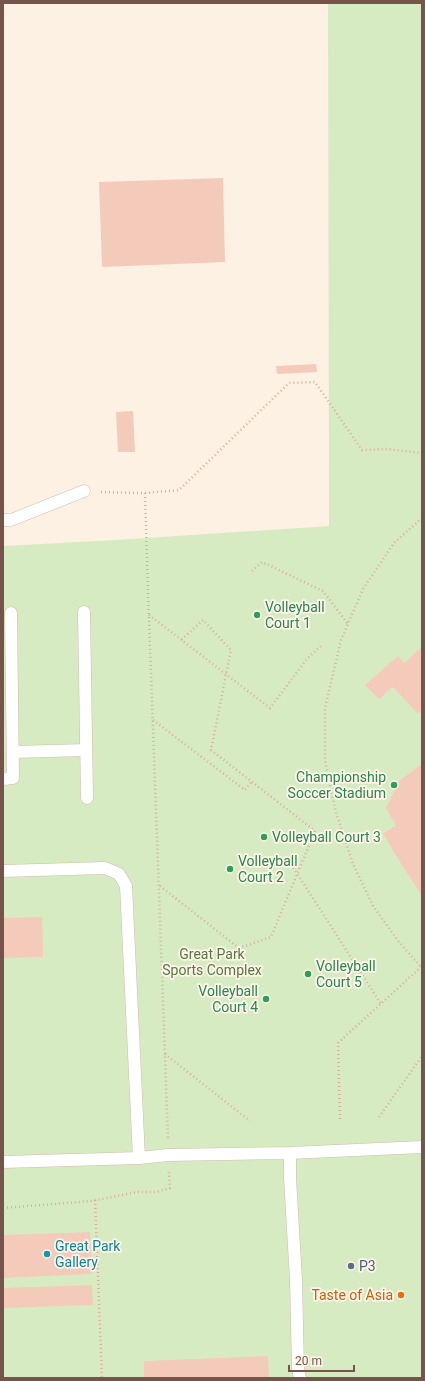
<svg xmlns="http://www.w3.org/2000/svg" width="425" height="1381" font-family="Roboto,sans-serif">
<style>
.green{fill:#d7ebc2}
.building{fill:#f4cbbb}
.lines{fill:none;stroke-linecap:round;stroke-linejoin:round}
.service-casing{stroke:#d1b9ad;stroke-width:13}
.path{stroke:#d9ae9e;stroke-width:2.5;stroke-dasharray:1 3;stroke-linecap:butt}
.service{stroke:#fff;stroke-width:12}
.leisure-dot{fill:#2e9e5b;stroke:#fff5eb;stroke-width:1.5}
.culture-dot{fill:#0f9aa8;stroke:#fff5eb;stroke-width:1.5}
.service-dot{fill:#5c6f8a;stroke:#fff5eb;stroke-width:1.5}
.food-dot{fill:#e8710a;stroke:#fff5eb;stroke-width:1.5}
.labels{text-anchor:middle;stroke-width:3.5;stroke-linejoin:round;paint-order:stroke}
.leisure-label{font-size:14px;fill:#27864d;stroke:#fff5eb;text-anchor:start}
.park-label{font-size:14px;fill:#55773d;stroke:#fff5eb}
.culture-label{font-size:14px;fill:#0d838f;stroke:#fff5eb;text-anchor:start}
.service-label{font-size:14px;fill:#4e5e75;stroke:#fff5eb;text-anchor:start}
.food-label{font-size:14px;fill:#c56008;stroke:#fff5eb;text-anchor:end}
</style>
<rect width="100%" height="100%" fill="#fdf1e4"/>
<path class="green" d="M328,3H422V1378H3V546L116,540L329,526Z"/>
<path class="building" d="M223,178L225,262L102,267L99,182Z
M316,364L317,372L277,374L276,366Z
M133,411L135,452H118L116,412Z
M422,647V710L418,714L393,687L379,699L365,685L398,656L404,663Z
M422,764V896L393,851L383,833L396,826L386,808L399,781Z
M42,917L43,957L3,958V918Z
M90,1232L92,1274L3,1278V1235Z
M92,1285L93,1305L3,1308V1288Z
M268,1356L269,1378H144V1361Z"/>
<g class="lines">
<g class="service-casing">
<path id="service" d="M3,520H11L84,491
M84,612L87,798
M13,752L86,750
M3,779L13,778L11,613
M3,871L105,868L119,874L126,886L139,1158
M290,1153V1178L296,1280L298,1369L300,1378
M3,1162L139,1158L168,1155L290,1153L422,1147"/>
</g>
<path class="path" d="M101,492L135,493H145L148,591L168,1139
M145,493L179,490L289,383L315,382L362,450L387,449L422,453
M422,518L394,543L363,589L341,640L325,708V760L336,813L353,864L373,906L399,942L422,968
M252,571L262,562L323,591L348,624
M149,615L270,708L307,659L322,645
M153,720L245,790L252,781
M289,861L381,1004
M160,886L239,948L271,937L315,831L211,750L231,650L203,620L181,640
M165,1054L250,1121
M379,1117L422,1056
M340,1119L338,1043L421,967
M95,1200L102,1378
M3,1208L91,1201L138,1192H156L170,1188L169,1172"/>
<use href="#service" class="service"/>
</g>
<g class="leisure-dot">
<circle cx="257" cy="615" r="4"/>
<circle cx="394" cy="785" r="4"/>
<circle cx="264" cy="837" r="4"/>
<circle cx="230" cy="869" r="4"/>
<circle cx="308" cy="974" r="4"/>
<circle cx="266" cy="999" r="4"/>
</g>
<circle class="culture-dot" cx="47" cy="1254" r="4"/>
<circle class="service-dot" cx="351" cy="1266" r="4"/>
<circle class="food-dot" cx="401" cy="1295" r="4"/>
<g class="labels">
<g class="leisure-label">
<text x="265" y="612">Volleyball<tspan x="265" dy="16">Court 1</tspan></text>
<text x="386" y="782" text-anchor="end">Championship<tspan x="386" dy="16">Soccer Stadium</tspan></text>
<text x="272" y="842">Volleyball Court 3</text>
<text x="238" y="866">Volleyball<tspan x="238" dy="16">Court 2</tspan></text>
<text x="316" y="971">Volleyball<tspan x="316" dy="16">Court 5</tspan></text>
<text x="258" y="996" text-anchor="end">Volleyball<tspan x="258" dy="16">Court 4</tspan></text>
</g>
<g class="park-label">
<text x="212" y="959">Great Park<tspan x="212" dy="16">Sports Complex</tspan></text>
</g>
<g class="culture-label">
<text x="55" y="1251">Great Park<tspan x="55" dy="16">Gallery</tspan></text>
</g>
<g class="service-label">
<text x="359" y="1271">P3</text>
</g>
<g class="food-label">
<text x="393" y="1300">Taste of Asia</text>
</g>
</g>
<rect width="425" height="1381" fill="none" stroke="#775449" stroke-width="8"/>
<path d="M289 1365v6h65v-6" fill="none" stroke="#775449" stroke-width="2"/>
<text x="295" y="1365" font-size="12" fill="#775449" stroke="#fff5eb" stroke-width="3" paint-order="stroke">20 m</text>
</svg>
